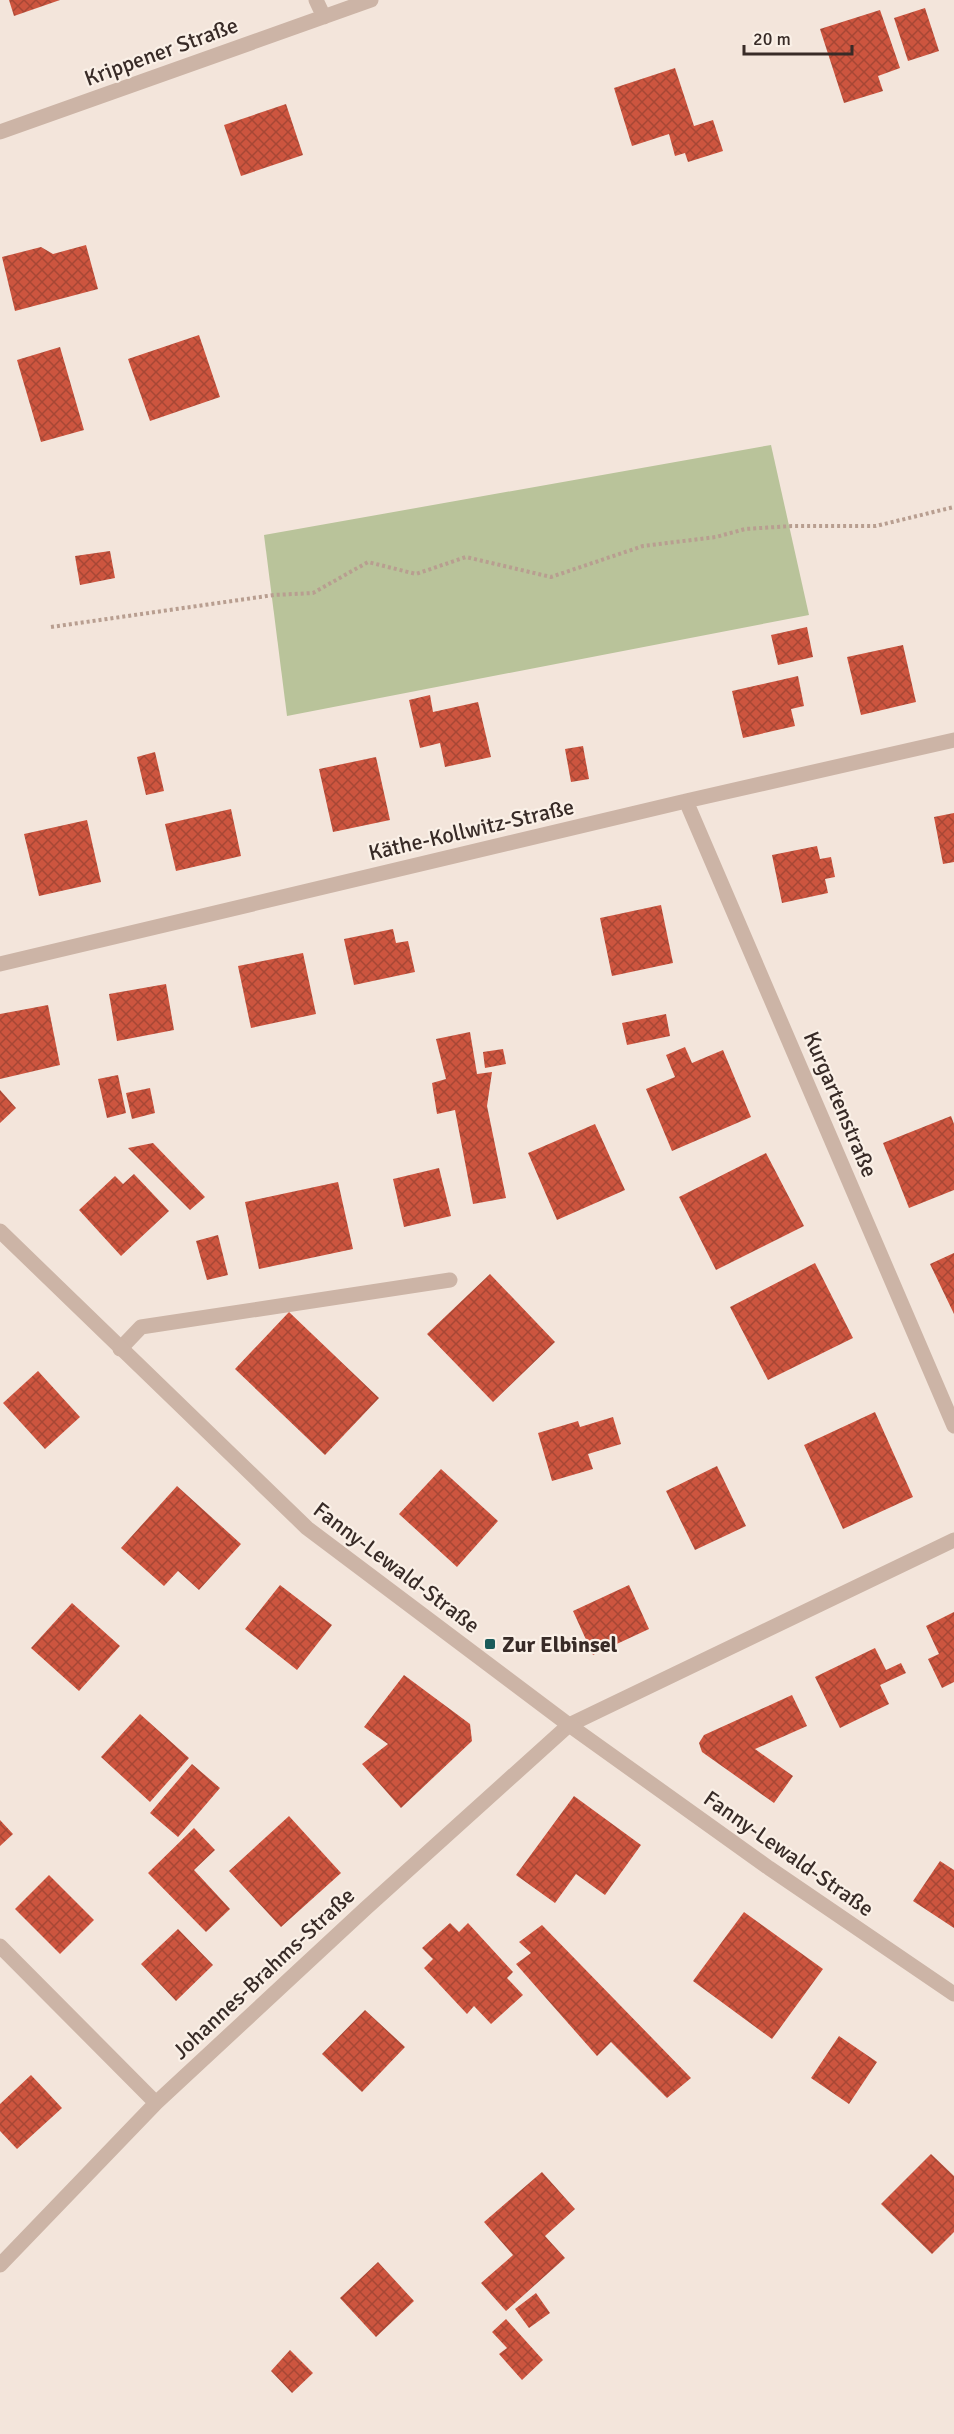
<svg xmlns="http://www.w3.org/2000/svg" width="954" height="2434" font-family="Signika,sans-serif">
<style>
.green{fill:#b9c39a}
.building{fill:url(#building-cross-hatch)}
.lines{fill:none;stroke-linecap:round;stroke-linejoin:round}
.path{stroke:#b89e90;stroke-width:4;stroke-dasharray:3 3;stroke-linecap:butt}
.service{stroke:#ccb4a6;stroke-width:15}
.minor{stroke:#ccb4a6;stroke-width:15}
.tertiary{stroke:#ccb4a6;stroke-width:15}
.poi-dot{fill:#1a5b5a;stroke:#faf0e7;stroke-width:2}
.labels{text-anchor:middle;stroke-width:4.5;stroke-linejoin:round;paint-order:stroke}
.street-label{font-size:22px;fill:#382b27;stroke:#faf0e7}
.poi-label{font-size:22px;font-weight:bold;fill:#382b27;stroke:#faf0e7;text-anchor:start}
</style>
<defs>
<pattern id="building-cross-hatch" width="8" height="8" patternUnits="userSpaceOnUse" patternTransform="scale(1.5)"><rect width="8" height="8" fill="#cd553f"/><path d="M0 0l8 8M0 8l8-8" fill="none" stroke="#a74735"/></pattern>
</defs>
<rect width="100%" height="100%" fill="#f3e5db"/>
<path class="green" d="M771,445L809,615L287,716L264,535Z"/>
<path class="building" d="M9,0H60L14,16Z
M925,8L939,51L908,61L894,18Z
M880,10L900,68L878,76L883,91L844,103L820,29Z
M675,68L694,126L713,120L723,151L688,162L685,153L675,156L669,134L632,146L614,88Z
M286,104L303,155L241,176L224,125Z
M86,245L98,289L15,311L2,257L41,247L53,254Z
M199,335L220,397L150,421L128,359Z
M60,347L84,430L41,442L17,360Z
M110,551L115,578L80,585L75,556Z
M807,627L813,657L778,665L771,635Z
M903,645L916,702L861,715L847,657Z
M798,676L804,706L791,709L795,726L743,738L732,691Z
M430,695L433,712L478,702L491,757L445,767L440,743L420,748L409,700Z
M583,746L589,779L571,782L565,749Z
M155,752L164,791L146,795L137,757Z
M376,757L390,820L333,832L319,769Z
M231,809L241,856L176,871L165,824Z
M954,813V862L943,864L934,817Z
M87,820L101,882L39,896L24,834Z
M817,846L820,859L831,857L835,877L825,879L828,893L782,903L772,855Z
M661,905L673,963L612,976L600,918Z
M393,929L396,943L408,941L415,972L354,985L344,939Z
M303,953L316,1014L251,1028L238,966Z
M166,984L174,1030L117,1041L109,994Z
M48,1005L60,1065L0,1079V1014Z
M666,1014L670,1036L627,1045L622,1023Z
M470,1032L477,1074L492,1072L487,1106L506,1198L473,1204L455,1110L437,1114L432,1083L446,1079L436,1039Z
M685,1047L692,1063L723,1050L751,1117L672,1151L646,1089L675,1077L666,1055Z
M503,1049L506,1064L485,1068L483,1052Z
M118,1075L126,1113L107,1118L98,1079Z
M150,1088L155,1113L132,1119L126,1093Z
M0,1090L16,1108L0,1123Z
M951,1116L954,1124V1190L909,1208L883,1143Z
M595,1124L625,1190L557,1220L528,1153Z
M153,1143L205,1197L190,1210L128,1148Z
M766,1153L804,1226L716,1270L679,1197Z
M439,1168L451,1216L404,1227L393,1179Z
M134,1174L169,1211L121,1256L79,1210L115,1176L123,1184Z
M338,1182L353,1249L259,1269L245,1202Z
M218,1235L228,1275L207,1280L196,1241Z
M954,1253V1314L930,1264Z
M815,1263L853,1338L768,1380L730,1307Z
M490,1274L555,1342L493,1402L427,1334Z
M289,1312L379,1398L325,1455L235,1369Z
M38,1371L80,1417L45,1449L3,1403Z
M875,1412L913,1497L843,1529L804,1445Z
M613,1417L621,1444L588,1454L593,1469L552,1481L538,1433L578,1421L580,1427Z
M717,1466L746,1526L695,1550L666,1491Z
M441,1469L498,1521L457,1567L399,1514Z
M177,1486L241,1544L199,1590L178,1571L164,1586L121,1548Z
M280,1585L332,1625L297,1670L245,1629Z
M629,1585L649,1629L593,1655L573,1611Z
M72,1603L120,1646L79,1691L31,1648Z
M954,1612V1682L942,1688L928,1659L939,1654L926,1626Z
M875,1648L886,1670L901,1663L906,1673L880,1685L889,1704L840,1728L815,1677Z
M404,1675L470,1724L472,1741L401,1808L362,1764L388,1744L364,1727Z
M792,1695L807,1726L755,1749L793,1776L774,1803L702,1752L699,1743L704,1735Z
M140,1714L189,1758L150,1802L101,1757Z
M192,1764L220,1788L178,1837L150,1813Z
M574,1796L641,1845L605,1895L576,1874L555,1903L516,1875Z
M289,1816L341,1873L281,1927L229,1871Z
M0,1820L13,1834L0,1846Z
M194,1828L215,1850L194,1870L230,1909L206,1932L148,1873Z
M940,1861L954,1870V1928L913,1901Z
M49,1875L94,1920L60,1954L15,1909Z
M744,1912L823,1969L772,2039L693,1981Z
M450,1923L459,1932L468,1923L513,1972L507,1978L523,1995L491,2024L474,2006L467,2014L424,1968L433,1959L422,1948Z
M542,1925L691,2078L667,2098L611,2042L597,2056L516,1964L531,1953L519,1942Z
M178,1929L213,1965L176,2001L141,1964Z
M365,2010L405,2047L362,2092L322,2054Z
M839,2036L877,2062L849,2104L811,2078Z
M31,2075L62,2108L17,2149L0,2131V2104Z
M931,2154L954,2176V2232L932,2254L881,2204Z
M542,2172L575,2209L545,2236L565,2258L506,2311L481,2283L513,2255L484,2222Z
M378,2262L414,2301L376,2337L340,2298Z
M536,2293L550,2313L529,2328L515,2309Z
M506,2319L543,2360L522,2380L499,2354L507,2348L492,2332Z
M290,2350L313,2373L292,2393L271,2371Z"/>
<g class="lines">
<path class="path" d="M51,627L274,595L313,593L368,562L416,574L466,557L551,577L643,546L716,537L745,529L792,526H876L954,507"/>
<path class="service" d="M120,1349L141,1327L450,1280"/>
<path class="minor" d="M316,0L324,17
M0,132L371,0
M686,801L954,1426
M0,964L686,801L954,740
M0,1946L156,2103
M0,2265L156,2103L365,1909L569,1725L954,1540"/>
<path class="tertiary" d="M0,1231L307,1528L569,1725L769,1868L954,1994"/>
</g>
<rect class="poi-dot" x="484" y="1638" width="12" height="12" rx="3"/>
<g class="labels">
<g class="street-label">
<text transform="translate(161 51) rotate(-20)" y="8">Krippener Straße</text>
<text transform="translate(471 829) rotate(-13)" y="8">Käthe-Kollwitz-Straße</text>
<text transform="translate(841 1104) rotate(67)" y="8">Kurgartenstraße</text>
<text transform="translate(397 1567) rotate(37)" y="8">Fanny-Lewald-Straße</text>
<text transform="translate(789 1853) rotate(35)" y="8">Fanny-Lewald-Straße</text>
<text transform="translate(263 1973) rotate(-43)" y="8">Johannes-Brahms-Straße</text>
</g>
<g class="poi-label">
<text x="502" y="1652">Zur Elbinsel</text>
</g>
</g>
<path d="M744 45v9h108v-9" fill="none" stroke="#382b27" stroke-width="3"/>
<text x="753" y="45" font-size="18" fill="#382b27" stroke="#faf0e7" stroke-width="4.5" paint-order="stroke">20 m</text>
</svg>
